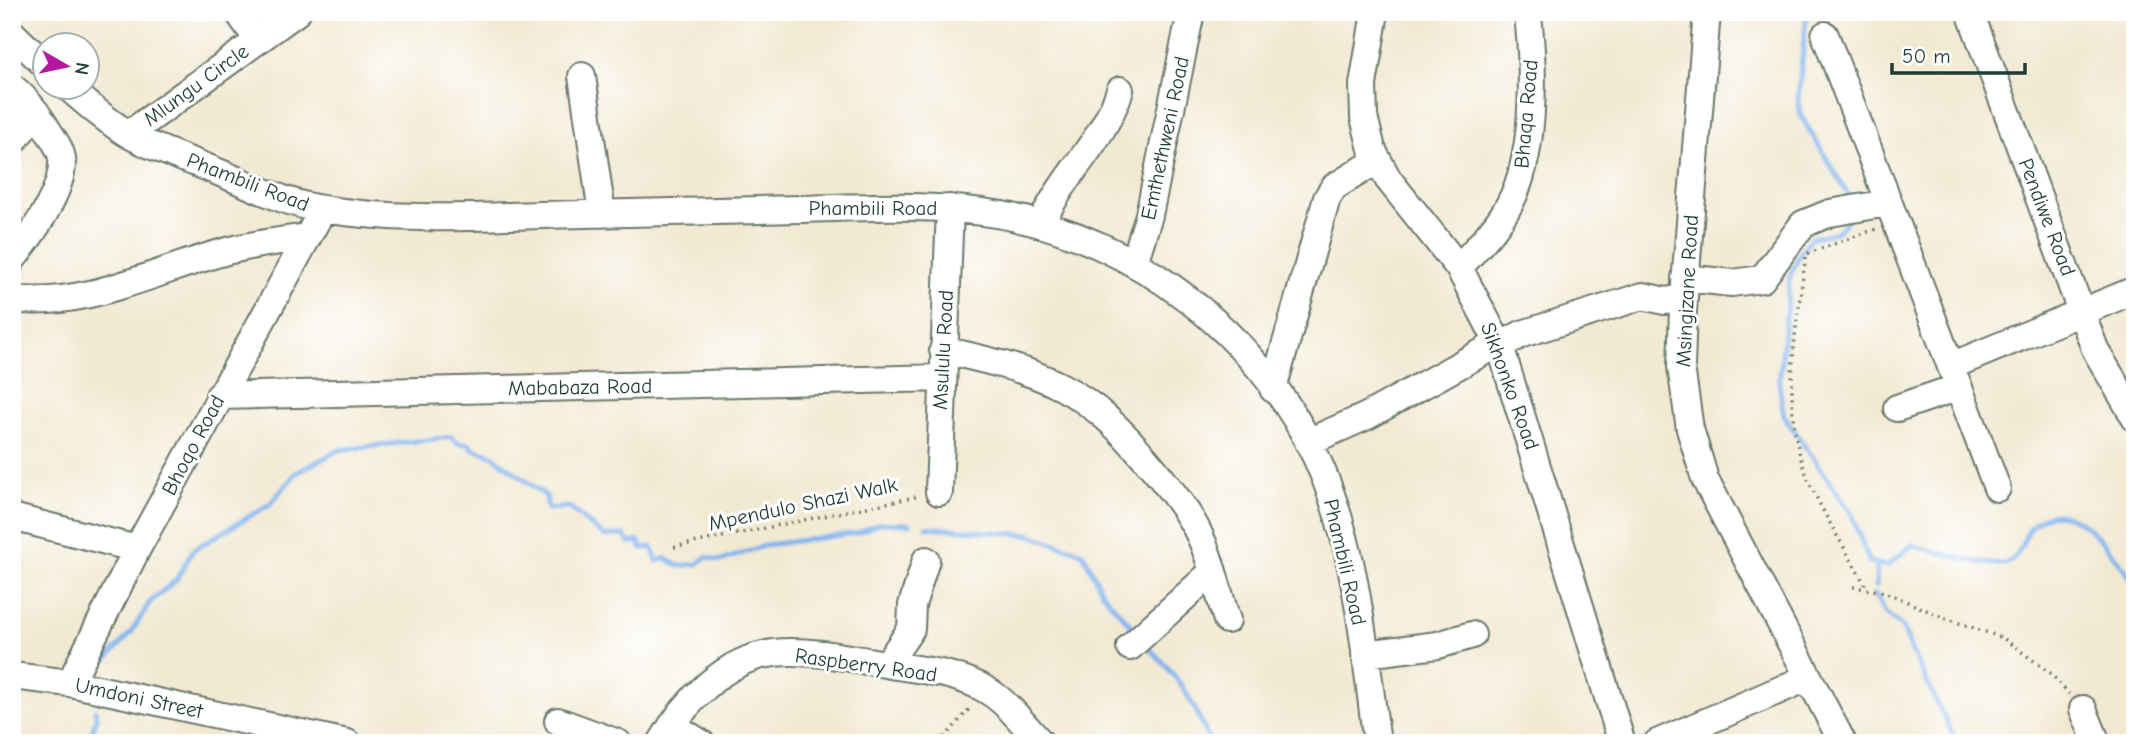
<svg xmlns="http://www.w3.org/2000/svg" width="2147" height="755" font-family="'Comic Neue',sans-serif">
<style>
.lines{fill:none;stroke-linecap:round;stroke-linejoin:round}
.stream{stroke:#81b4ee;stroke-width:5}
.minor-casing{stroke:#69796b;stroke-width:30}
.path{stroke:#69796b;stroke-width:3.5;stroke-dasharray:2 5;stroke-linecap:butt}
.minor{stroke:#fff;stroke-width:26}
.labels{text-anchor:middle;stroke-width:6;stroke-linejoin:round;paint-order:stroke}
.street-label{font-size:21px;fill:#1f3d34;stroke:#fff}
</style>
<rect width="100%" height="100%" fill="#fff"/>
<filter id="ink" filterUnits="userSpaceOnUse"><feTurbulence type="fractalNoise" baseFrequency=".0143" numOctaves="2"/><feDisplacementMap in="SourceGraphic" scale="14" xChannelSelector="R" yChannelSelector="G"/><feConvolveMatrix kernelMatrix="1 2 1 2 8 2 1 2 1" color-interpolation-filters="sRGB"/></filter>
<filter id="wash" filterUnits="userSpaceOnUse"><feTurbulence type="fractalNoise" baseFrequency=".00686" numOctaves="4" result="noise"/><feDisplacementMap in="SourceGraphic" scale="28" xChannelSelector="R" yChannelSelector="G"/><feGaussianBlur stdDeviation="1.57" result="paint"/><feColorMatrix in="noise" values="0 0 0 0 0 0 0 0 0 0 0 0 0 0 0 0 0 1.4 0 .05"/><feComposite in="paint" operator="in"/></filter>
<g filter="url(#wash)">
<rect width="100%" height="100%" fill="#f2e9d2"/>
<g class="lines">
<path class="stream" d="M1807,12L1798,99L1801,116L1852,201
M1849,218L1837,232L1811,238L1799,255L1790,276L1779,383L1784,416L1852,514L1869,562L1887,566L1912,545C1930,550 1992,569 2007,563C2020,559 2022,539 2030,529C2067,483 2116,557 2135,584
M926,527L1031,535L1083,553L1103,594L1135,630
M1876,586L1877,564
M1875,594L1885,613L1903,628L1913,654L1957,743
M1145,645C1177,672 1195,704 1210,743
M90,670L105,661L131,633L150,602L176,580L193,550L270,504L296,473L339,450L452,437L457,443L469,444L473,449L492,455L546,496L548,509L569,507L604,536L624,535L629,543L639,541L641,548L652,547L657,561L666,558L678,566L697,564L706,557L721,561L766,545L857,533L880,523L910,524
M88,743L96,719L95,710"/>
</g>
</g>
<g filter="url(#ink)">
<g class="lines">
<g class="minor-casing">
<path id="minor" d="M238,12L258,40
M1375,12L1363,85L1364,117L1372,149L1388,179L1459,268L1500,346L1622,743
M1707,12L1683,309L1681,367L1690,429L1705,479L1843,743
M1970,12L2095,349L2135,418
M12,33L46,66
M1825,35L1997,488
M582,76L602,214
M12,87C26,98 35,110 44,124C50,135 60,146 62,158C65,190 31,236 12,260
M69,88C87,104 107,121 128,134C154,149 185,158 213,170C249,184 285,204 323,209C395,221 469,217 541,215C628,213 715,211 801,209C868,207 936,203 1002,215C1135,239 1259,334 1316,457C1357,546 1364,647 1377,743
M129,134L297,12
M12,143L36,112
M1041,224C1062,176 1104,141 1120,90
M1134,263L1149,215L1191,12
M1459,268C1476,248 1497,228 1509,205C1535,158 1534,77 1529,25
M1685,278L1732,283L1762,279L1803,224L1830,213L1887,203
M12,299C85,309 159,269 227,251C253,244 281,241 307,237
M1500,346L1522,334L1643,296L1665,301L1684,298
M943,350C1045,373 1086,385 1154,469C1170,489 1188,511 1199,534C1212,560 1218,593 1227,620
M1951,366L2135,290
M1273,389L1327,198L1334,187L1378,160
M219,396L941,378
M1897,408L1959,387
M1308,442L1367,416L1499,343
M939,492L950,208
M12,517L137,549
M1130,647L1211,573
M1365,654L1438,645L1472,635
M887,664L911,629L912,605L926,560
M12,676L70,683L347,743
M70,683L137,549L323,209
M2083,709L2097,743
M558,721L618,743
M672,725L701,743
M661,743C684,703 725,658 774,653C811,649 854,659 890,665C922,670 960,673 988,691C1008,703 1024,725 1041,743
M1657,743L1807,678"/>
</g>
<path class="path" d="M674,547L920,496
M1865,585C1846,549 1819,509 1805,471C1780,402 1797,325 1806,254L1876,229
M1853,587L1885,592L1942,617L2003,638L2050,673L2069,694
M940,743L971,707"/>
<use href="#minor" class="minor"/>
</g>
</g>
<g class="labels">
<g class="street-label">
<text transform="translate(196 85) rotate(-36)" y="7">Mlungu Circle</text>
<text transform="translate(1526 114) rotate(-85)" y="7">Bhaqa Road</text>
<text transform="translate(1165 138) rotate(-78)" y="7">Emthethweni Road</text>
<text transform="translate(248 182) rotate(21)" y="7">Phambili Road</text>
<text x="873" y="215">Phambili Road</text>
<text transform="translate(2047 217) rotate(69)" y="7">Pendiwe Road</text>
<text transform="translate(1687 291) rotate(-87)" y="7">Msingizane Road</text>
<text transform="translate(943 350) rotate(-87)" y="7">Msululu Road</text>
<text transform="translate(1510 386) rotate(70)" y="7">Sikhonko Road</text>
<text transform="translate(580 387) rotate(-1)" y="7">Mababaza Road</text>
<text transform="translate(193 445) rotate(-62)" y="7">Bhoqo Road</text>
<text transform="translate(803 504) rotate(-12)" y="7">Mpendulo Shazi Walk</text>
<text transform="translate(1345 562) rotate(77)" y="7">Phambili Road</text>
<text transform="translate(866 665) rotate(8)" y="7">Raspberry Road</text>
<text transform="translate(139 698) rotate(12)" y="7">Umdoni Street</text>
</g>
</g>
<rect width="2147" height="755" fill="none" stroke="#fff" stroke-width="42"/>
<g transform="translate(66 66) rotate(99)"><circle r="33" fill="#ffffff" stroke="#a5b1ae" stroke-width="2"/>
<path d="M0-5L12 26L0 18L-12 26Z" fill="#b5179e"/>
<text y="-10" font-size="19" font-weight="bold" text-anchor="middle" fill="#1f3d34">N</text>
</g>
<path d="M1892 63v10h133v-10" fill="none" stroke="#1f3d34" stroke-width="3.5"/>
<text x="1902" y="63" font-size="21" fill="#1f3d34" stroke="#ffffff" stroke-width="5" paint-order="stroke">50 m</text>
</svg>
